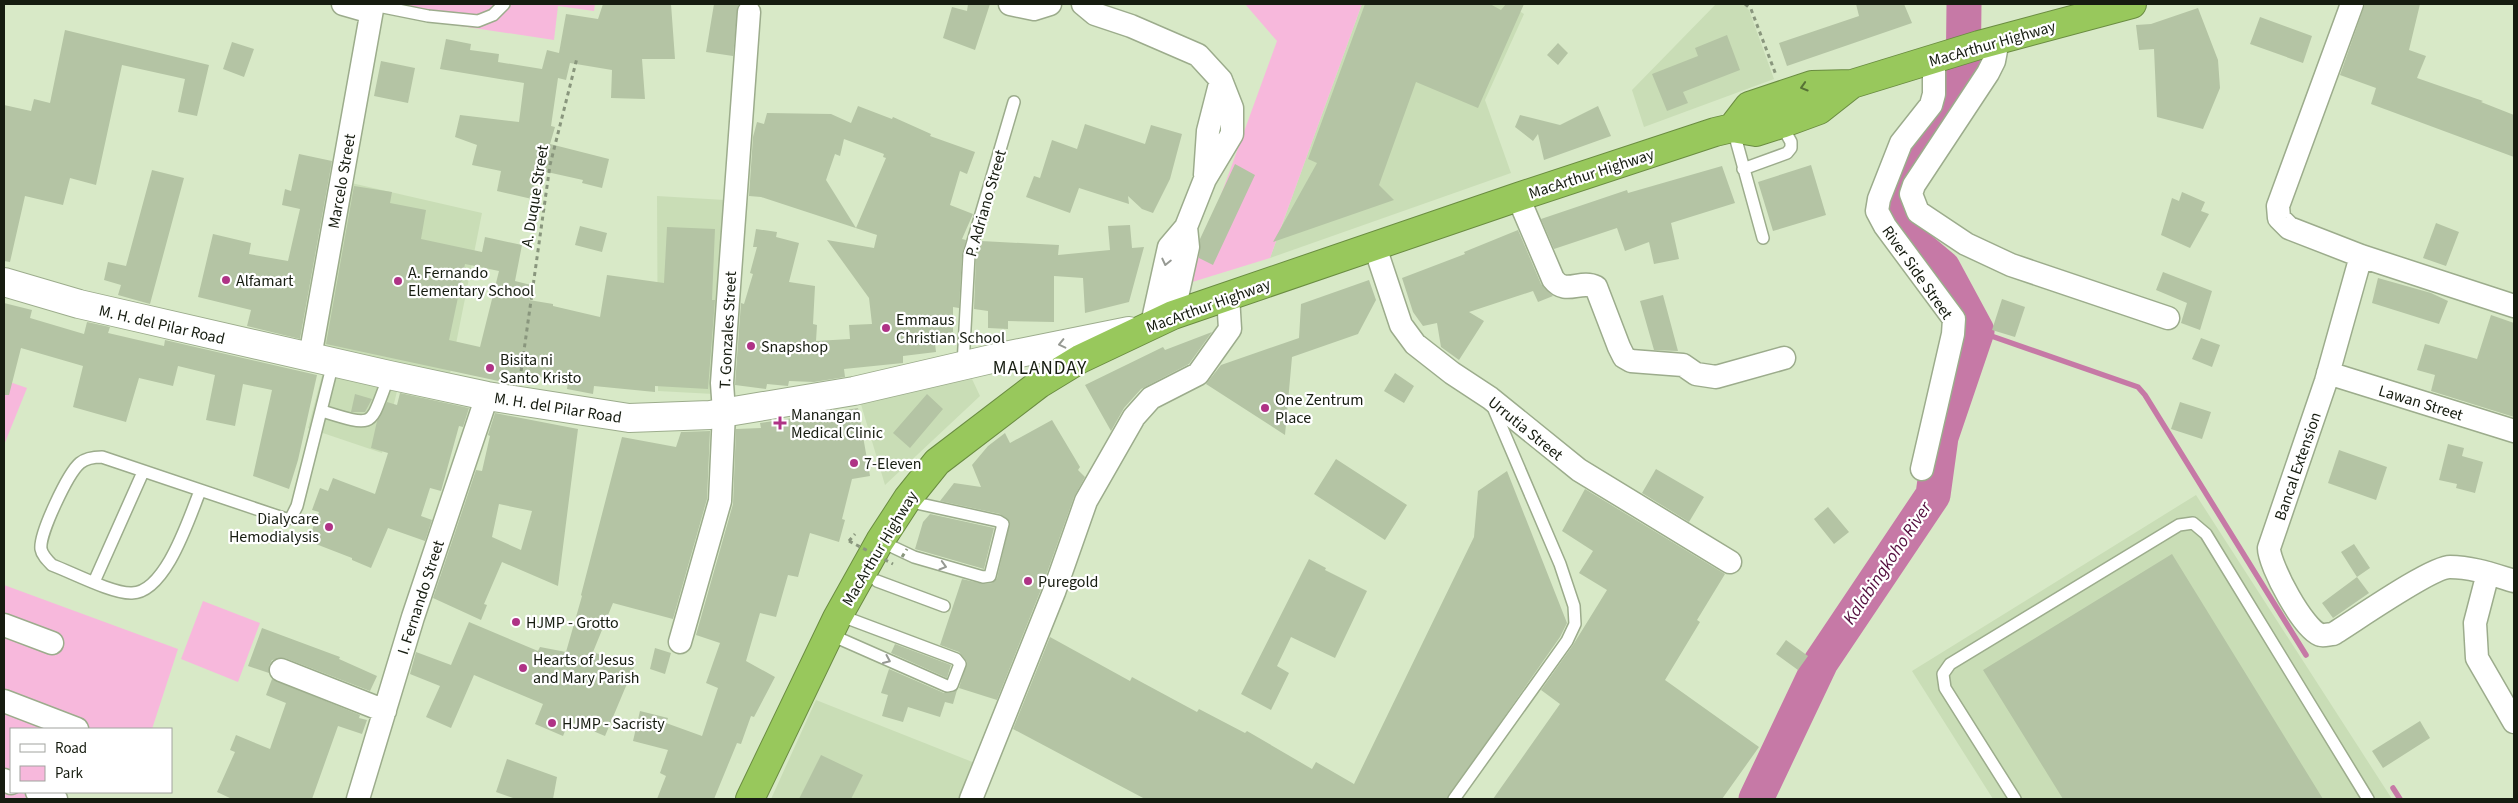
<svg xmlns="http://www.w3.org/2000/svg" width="2518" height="803" font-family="'Source Sans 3',sans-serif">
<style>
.built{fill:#c9ddb6}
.green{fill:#f7b8dc}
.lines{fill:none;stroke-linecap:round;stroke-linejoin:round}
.stream{stroke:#c679a6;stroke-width:5.5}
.river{stroke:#c679a6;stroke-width:35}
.building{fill:#b4c4a4;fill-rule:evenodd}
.lane-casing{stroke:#9cac8c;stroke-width:14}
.street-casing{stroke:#9cac8c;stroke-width:25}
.secondary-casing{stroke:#9cac8c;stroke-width:30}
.highway-casing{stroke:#6a8c41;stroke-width:30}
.path{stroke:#89967d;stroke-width:3;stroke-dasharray:4 4;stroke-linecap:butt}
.lane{stroke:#fff;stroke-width:11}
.street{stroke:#fff;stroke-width:22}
.secondary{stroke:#fff;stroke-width:28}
.highway{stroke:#98c85c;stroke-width:28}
.path-bridge{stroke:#89967d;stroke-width:3;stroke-dasharray:4 4;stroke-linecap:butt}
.oneway{stroke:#577236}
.oneway2{stroke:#969993}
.poi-dot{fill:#af3386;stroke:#fff;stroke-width:2}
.labels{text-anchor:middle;stroke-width:4.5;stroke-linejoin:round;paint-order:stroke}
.street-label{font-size:16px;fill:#161c10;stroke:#fff}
.poi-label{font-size:16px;fill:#161c10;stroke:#fff;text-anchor:start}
.water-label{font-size:18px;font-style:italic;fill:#530d3d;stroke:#fff}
.quarter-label{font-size:19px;letter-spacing:1px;fill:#161c10;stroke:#fff}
</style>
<rect width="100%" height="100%" fill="#d8e9c7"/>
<path class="built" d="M1362,4H1508L1524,14L1485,100L1511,173L1270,258Z
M1716,4H1743L1749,10L1774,79L1644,127L1632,90Z
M347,182L482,213L449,379L315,349Z
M657,196L725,200L714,394L658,391Z
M324,368L398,387L382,453L308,428Z
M972,379L980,396L885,485L860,401Z
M2196,495L2392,799H1993L1912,671Z
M816,700L980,765L965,799H771Z"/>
<path class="green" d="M408,4H595L594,11L558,6L554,40L407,18Z
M1245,4H1362L1270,258L1189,283L1277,41Z
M4,380L27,388L4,445Z
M4,585L178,649L152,729H11V777L4,774Z
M203,601L260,623L238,682L181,659Z
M4,787L27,795L25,799H4Z"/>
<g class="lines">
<path class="stream" d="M1977,331L2138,387L2145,395L2306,655
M2393,788L2400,799"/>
<path class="river" d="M1756,799L1821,662L1933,495L1941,437L1977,331L1943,268L1906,237L1892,217L1896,199L1916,157L1963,92L1964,4"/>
</g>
<path class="building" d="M603,4H671L675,59H642L645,99L611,98L612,70L570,63L566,80L558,78L551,126L555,127L550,144L609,159L602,188L582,183L583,180L538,170L532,199L497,191L501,171L472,165L477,145L455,137L460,115L519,122L524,83L440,69L446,39L471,44L470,50L499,54L498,62L542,69L547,50L559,53L566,14L598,19Z
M714,4L738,5L733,56L706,52Z
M968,4H990L975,50L943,38L952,7L967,11Z
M1365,4H1490L1501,10L1506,4H1524L1478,108L1416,82L1379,185L1394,200L1273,242L1317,163L1308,159Z
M1856,4H1904L1912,23L1787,66L1779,43L1859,16Z
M2365,4H2420L2409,50L2426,56L2417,78L2483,101L2481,102L2514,115V157L2371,104L2376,88L2340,75Z
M2198,8L2218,60L2220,88L2203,129L2157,117L2154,49L2139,50L2136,25L2151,24Z
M2260,17L2312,36L2303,63L2250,44Z
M65,30L209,65L197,116L178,112L185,79L122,65L96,185L70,178L63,205L25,196L10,262L4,261V105L31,111L34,99L50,103Z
M1727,35L1740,70L1683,92L1688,103L1667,111L1652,74L1698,56L1695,48Z
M232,42L254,49L244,77L223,69Z
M1558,43L1568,53L1558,65L1547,55Z
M381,61L415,68L408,103L374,96Z
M858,106L892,119L893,117L931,134L930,136L975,152L967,174L960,171L950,205L973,214L962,239L966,240L962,255L959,308L953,307V332L934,336L936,352L903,356V363L844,369L845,377L814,382L789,381L788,386L767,384L766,389L735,385L741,303L744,304L753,274L750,273L757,247H753L756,229L777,232L776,237L799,243L789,282L815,286L813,324L817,325L816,341L850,339L849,325L872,324L869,298L827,240L874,248L877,235L761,197L749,196L753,137L757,122L764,124L767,113L831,114L851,123ZM844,139L884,154L883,157L886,158L856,228L826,180L835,154L840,156Z
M1598,106L1611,136L1544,160L1538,134L1533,141L1515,127L1520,115L1560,125Z
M1085,124L1145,144L1151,125L1182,134L1170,179L1153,213L1142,209L1128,196L1129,204L1079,188L1070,213L1026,197L1034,176L1040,178L1052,140L1077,149Z
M299,154L332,161L300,339L247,326L251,310L198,297L213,234L251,243L249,254L288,261L300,209L282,205L285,189L291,191Z
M1235,164L1255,175L1213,265L1199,258L1200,239Z
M1811,165L1826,215L1773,231L1758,182Z
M1722,166L1735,203L1671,223L1679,259L1654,264L1649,242L1625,251L1617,228L1554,249L1541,219L1627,190L1628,193Z
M152,170L184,178L150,304L118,295L121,285L104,280L108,262L126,266Z
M354,186L392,192L390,203L426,210L421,239L482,252L485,237L522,245L515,281L531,285L529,300L553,304V306L600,317L607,275L664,283L667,227L715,229L712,300H715L708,389L655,386V392L594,386L593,394L567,389L568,382L519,373L517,385L326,344ZM465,264L499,271L480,347L449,340Z
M2182,192L2205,202L2201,211L2209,214L2190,248L2161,235L2172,198L2179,201Z
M2436,223L2459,232L2446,266L2423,258Z
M1130,225L1132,248L1144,247L1129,302L1085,313L1083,278L1054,276V322L1008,321V329L988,328V311L974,309L976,256L981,241L1059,245L1058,255L1110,250L1108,226Z
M580,226L607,233L602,252L575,245Z
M1518,230L1541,284L1553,296L1538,302L1533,291L1469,312L1484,321L1459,360L1441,347L1437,323L1423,326L1413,312L1402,278L1465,254L1464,252Z
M2163,272L2212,291L2200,330L2181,323L2187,303L2156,290Z
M2378,278L2431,293L2448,301L2439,324L2372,303Z
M1369,280L1376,300L1358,334L1292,357L1285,435L1206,384L1221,365L1299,338L1301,304Z
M1663,295L1678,351L1654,350L1640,301Z
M2002,299L2025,307L2015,337L1992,330Z
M4,303L32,310L30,318L84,334L87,322L110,327L108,333L164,346L165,340L317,375L298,460L289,489L253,476L272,390L243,384L235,426L206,420L215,375L178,366L173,386L139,378L126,422L73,407L83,366L21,348L9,395H4Z
M2491,315L2514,323V417L2431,391L2435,375L2417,370L2425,344L2477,359Z
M1212,332L1189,364L1141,389L1124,408L1111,431L1085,385L1163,347L1165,350Z
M2201,338L2220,345L2212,367L2192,359Z
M1395,373L1414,386L1404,403L1384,391Z
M400,393L469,408L463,427L459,426L441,491L430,488L421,516L432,520L425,541L388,528L371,568L352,560V558L308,541L319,512L312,510L320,488L328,491L333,478L375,494L388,453L371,448L377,421L387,402L397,405Z
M355,394L372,399L365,412H351Z
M927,394L943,409L910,448L893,433Z
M2180,402L2211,412L2202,439L2171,429Z
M858,408L870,476L852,479L842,519L845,520L839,542L810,533L798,577L788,575L776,617L760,613L746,661L775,677L754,717L751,716L741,744L737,743L714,799H657L666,776L660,773L668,750L633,741L640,711L668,718L666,723L702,736L718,688L706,683L720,643L696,635L733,504L736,429L761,428L760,423Z
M495,413L578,429L558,586L502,562L484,604L487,605L481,620L433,598L476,470L482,471L490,436L488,435ZM499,504L532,511L521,550L492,537Z
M1052,420L1080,467L1078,470L1085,477L1074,497L1042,587L997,700L959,688L967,662L959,652L940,645L962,579L984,584L992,583L997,578L1010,522L1000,514L940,501L954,483L981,487L972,465L988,446L1005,433L1010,443Z
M710,431L707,499L673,619L613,603L593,652L634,667L605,736L569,721L563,736L535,724L543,704L474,675L451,728L426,717L440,686L410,674L416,652L451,665L469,622L538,651L540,647L566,652L582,596L581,595L622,437L676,447L681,432Z
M2448,444L2464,448L2462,456L2483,462L2475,493L2456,488L2457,484L2439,480Z
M2339,450L2387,467L2376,500L2328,483Z
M1336,459L1407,505L1385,540L1314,494Z
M1656,469L1704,497L1689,522L1642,493Z
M1507,471L1567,623L1560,637L1447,799H1145L1013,729L1050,637L1130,681L1132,677L1197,712L1199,709L1245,733L1247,731L1312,769L1316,762L1354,784L1474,537L1478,491Z
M1585,489L1725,574L1697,620L1700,622L1665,680L1759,747L1722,799H1493L1560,704L1541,690L1573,645L1607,590L1579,573L1593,551L1562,531Z
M1828,507L1849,532L1834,544L1814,519Z
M930,514L994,528L984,569L915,549L923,522Z
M2354,544L2370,568L2357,577L2341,552Z
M2172,554L2323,799H2063L1983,670Z
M1309,559L1326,568L1325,570L1367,591L1335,658L1291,637L1277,666L1289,673L1271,710L1241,694Z
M2357,577L2369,593L2333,618L2322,603Z
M262,628L340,657L339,659L377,676L370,691L285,658L272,660L269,666V673L248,666Z
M1786,640L1808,656L1798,670L1776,654Z
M895,644L951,665L947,678L891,653Z
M655,648L671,653L665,674L650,669Z
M889,669L944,693L957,690L953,704L945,702L940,717L908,707L903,722L882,716L888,695L881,693Z
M272,679L360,715L359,718L367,720L362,734L338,726L312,799H232L217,792L235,752L230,750L236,735L270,749L286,703L266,695Z
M2420,721L2430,738L2383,768L2372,751Z
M821,755L863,775L851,799H799Z
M507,759L557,777L553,799H516L496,792Z"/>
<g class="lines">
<g class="lane-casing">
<path id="lane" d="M373,5L428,16L478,21L493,15L504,4
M1733,129L1763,238
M1743,169L1787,153L1791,148V142L1781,124
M963,365L969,255L1014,102
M322,411C377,428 369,427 389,376
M200,491C189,518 166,592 132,593C113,594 71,572 52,565C47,560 42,555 41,549C39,534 68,473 80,463C86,458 94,457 102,457L286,519L291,518L297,506L333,363
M880,541L914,557L983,577L990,576L1003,524L998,521L916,503L909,499
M877,581L944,606
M94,582L143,472
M829,634L947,686L952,685L960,664L956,659L839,615
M1454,799L1567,641L1575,624L1574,606L1560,564L1493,407
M2015,799L1945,688L1943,674L1950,664L2179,525L2193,523L2206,534L2368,799"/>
</g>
<g class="street-casing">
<path id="street" d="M343,4L371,12
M1010,4L1034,9L1050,4
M1083,4L1095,14L1131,26L1198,55L1221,80L1232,108V134L1205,179L1186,227L1169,247L1152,324
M2352,4L2278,206L2279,218L2289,228L2361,256L2514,306
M1998,40L1994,61L1988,73L1914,185L1911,194L1918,212L1966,244L2011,265L2168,318
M1205,175L1208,131L1221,80
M1518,197L1553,279C1566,296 1580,279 1596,287L1619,347L1624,357L1631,361L1683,365L1696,374L1716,377L1784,358
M1375,247L1401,325L1415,344L1452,373L1490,398L1579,470L1730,562
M2361,256L2326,381L2269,548C2269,565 2304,631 2321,635C2324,636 2329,634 2333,634C2353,622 2431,567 2450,567C2472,567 2494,575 2514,581
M1173,315L1188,247L1186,227
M310,357L373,4
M2328,373L2514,431
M1922,469L1953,334L1954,319L1885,226L1877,211L1879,199L1901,143L1931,105L1934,94V59
M2488,573L2475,623L2477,658L2514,722
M4,625L52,643
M680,642L720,501L724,412L722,383L749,12
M281,670L385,711
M4,701L77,729
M4,780L11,783
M37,792L56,799
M358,799L413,617L487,396
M971,799L1054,592L1086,501L1134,417L1151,398L1198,374L1230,329L1228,296"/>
</g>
<g class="secondary-casing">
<path id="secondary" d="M4,282L79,304L389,375L487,396L629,418L710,415L854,391L1000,357L1129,331"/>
</g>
<g class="highway-casing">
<path id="highway" d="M1732,128L1749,106L1812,85L1852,84L1979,45L2132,4
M750,799L837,618L880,541L908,498L937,462L1039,384L1080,359L1173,315L1518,197L1715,132L1732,128L1756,132L1781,124L1819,110L1852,84"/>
</g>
<path class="path" d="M1745,4L1751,9L1776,75
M520,379L550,165L577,58
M849,541L855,534"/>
<use href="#lane" class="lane"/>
<use href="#street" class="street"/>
<use href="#secondary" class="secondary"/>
<use href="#highway" class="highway"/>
<path class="path-bridge" d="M849,541L893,564
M902,557L907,549"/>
</g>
<defs><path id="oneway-chevron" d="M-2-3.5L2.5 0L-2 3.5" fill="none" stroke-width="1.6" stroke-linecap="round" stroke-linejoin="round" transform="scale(1.25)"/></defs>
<use class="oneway" href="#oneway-chevron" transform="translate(1804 87) rotate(163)"/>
<g class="oneway2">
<use href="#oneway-chevron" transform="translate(1166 262) rotate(103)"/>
<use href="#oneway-chevron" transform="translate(1062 344) rotate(167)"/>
<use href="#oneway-chevron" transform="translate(943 566) rotate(16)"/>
<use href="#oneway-chevron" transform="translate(887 660) rotate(24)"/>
</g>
<g class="poi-dot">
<circle cx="226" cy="280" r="5"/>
<circle cx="398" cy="281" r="5"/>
<circle cx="886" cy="328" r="5"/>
<circle cx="751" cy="346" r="5"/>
<circle cx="490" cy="368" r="5"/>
<circle cx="1265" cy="408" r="5"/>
<path d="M777.5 415.5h5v5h5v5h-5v5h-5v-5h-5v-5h5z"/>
<circle cx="854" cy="463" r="5"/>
<circle cx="329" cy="527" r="5"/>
<circle cx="1028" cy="581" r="5"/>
<circle cx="516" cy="622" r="5"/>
<circle cx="523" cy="668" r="5"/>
<circle cx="552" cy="723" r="5"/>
</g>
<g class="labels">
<g class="street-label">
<text transform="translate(1992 43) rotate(-16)" y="6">MacArthur Highway</text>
<text transform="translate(1591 173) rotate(-18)" y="6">MacArthur Highway</text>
<text transform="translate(341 181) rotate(-80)" y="6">Marcelo Street</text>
<text transform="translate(534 196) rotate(-81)" y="6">A. Duque Street</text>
<text transform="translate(985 203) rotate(-74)" y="6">P. Adriano Street</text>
<text transform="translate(1918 272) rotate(55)" y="6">River Side Street</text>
<text transform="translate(1208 305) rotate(-20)" y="6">MacArthur Highway</text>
<text transform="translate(162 324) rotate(13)" y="6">M. H. del Pilar Road</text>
<text transform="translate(727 330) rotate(-87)" y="6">T. Gonzales Street</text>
<text transform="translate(2421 402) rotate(17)" y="6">Lawan Street</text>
<text transform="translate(558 407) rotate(9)" y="6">M. H. del Pilar Road</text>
<text transform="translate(1526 428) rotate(39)" y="6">Urrutia Street</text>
<text transform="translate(2297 466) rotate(-71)" y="6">Bancal Extension</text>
<text transform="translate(879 548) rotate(-59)" y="6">MacArthur Highway</text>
<text transform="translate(420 597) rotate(-72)" y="6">I. Fernando Street</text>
</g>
<g class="poi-label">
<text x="408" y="278">A. Fernando<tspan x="408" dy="18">Elementary School</tspan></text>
<text x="236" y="286">Alfamart</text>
<text x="896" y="325">Emmaus<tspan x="896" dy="18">Christian School</tspan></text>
<text x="761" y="352">Snapshop</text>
<text x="500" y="365">Bisita ni<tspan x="500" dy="18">Santo Kristo</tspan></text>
<text x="1275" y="405">One Zentrum<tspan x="1275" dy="18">Place</tspan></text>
<text x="791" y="420">Manangan<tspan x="791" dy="18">Medical Clinic</tspan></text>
<text x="864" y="469">7-Eleven</text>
<text x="319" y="524" text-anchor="end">Dialycare<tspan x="319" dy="18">Hemodialysis</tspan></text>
<text x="1038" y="587">Puregold</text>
<text x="526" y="628">HJMP - Grotto</text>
<text x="533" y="665">Hearts of Jesus<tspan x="533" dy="18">and Mary Parish</tspan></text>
<text x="562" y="729">HJMP - Sacristy</text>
</g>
<g class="water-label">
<text transform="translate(1887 563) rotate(-56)" y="6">Kalabingkoho River</text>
</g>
<g class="quarter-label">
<text x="1040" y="374">MALANDAY</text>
</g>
</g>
<rect width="2518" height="803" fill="none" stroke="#161c10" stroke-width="10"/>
<rect x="10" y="728" width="162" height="65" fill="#ffffff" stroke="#a2a49f"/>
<rect x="20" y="744" width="25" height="8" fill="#ffffff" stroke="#a2a49f"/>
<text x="55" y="753" font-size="15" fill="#161c10">Road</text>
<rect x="20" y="766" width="25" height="15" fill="#f7b8dc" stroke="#a2a49f"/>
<text x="55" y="778" font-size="15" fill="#161c10">Park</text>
</svg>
